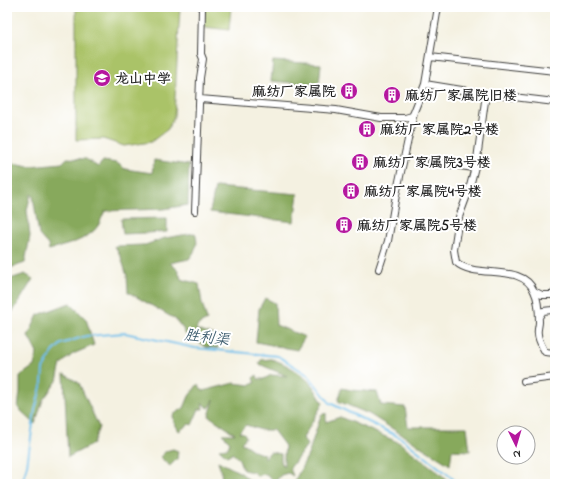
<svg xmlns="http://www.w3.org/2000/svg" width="562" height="491" font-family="'Indie Flower','LXGW WenKai TC',sans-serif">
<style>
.green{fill:#aac368;stroke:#637042}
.forest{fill:#87a95c;stroke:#52623c;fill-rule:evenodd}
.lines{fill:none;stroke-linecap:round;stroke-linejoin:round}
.stream{stroke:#70bfeb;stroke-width:2}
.minor-casing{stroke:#3c3c3a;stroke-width:8}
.minor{stroke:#fff;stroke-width:6}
.labels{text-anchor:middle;stroke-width:4;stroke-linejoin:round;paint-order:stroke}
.poi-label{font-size:14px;font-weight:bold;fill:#1c1c1c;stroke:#fff;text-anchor:start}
.water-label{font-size:15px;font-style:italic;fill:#3e5d6f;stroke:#fff}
</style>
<rect width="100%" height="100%" fill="#fff"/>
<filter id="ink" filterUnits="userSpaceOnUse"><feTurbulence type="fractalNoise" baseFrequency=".025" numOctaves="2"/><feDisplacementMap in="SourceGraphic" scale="8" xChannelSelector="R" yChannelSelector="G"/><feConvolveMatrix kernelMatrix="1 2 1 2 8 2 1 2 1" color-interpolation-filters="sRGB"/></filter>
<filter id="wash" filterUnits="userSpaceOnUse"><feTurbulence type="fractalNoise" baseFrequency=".012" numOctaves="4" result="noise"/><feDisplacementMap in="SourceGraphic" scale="16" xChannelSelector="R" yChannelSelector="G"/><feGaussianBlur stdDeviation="0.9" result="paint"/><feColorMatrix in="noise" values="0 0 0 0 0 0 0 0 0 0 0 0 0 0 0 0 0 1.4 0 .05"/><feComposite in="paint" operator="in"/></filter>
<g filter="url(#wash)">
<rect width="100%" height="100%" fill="#f4f1e1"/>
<path class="green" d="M76,7H180L174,116L168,129L151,142L124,146L103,139L76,140Z
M205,7H231L229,30L204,27Z"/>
<path class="forest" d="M273,61L321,64L319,85L271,81Z
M67,158L86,159L98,167L103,161L117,163L125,169L152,173L154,160L189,165L188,205L163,209L105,211C102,216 101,221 98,226C87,241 66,245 49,250L48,245L39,235L33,196L31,194L27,210L30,236L25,263L7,269V162L30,166L62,163Z
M215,187L298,194L294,222L210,212Z
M167,218V232L123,234L121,219Z
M195,233C199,245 196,250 189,259L170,263L178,270L181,279L199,284L202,303L207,320L198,325L196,330L215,335L218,348L206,347L186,335L183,329L175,319L128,292L127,276L121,257L115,246L145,245L165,238Z
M25,274L33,279L14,310L7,318V280Z
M265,298L275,303L276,325L305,337L297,350L256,342L259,309Z
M70,303L86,319L94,345L73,354L61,364L57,381L43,400L35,424L18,408L20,392V376L34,366L37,353L28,336L38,315Z
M271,359C285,363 302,373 311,384C316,390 319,397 323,403L303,438L307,445L290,468L293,476L288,473L281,475L275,482L266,475L261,474L258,477L253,472L243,470L239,459L232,453L227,456L219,449L228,448L230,442L222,434H235L209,416L214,400L209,408L205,406L202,402L203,409H199L192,425L189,424L179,431L174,422L173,415L184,408L189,396L198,384L203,391L234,383L250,385L255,383L253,378L257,375L258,379H264L271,375L287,376L259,364L261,360ZM246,425L261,430H273L285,446L284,456V467L281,462V454L270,452L265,458L264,454C253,453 250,446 241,443L246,437L244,433L239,432Z
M64,374L79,383L99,427L93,444L68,457Z
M342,388L351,390L377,392L381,405L405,407L408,427H467L470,451L452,450L450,465L369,414L338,401Z
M326,413V422L340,417L400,443L442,475L450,484H293L308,455L321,415Z
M173,449L178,451L177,459L170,466L160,457L166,451Z
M218,461L241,473L254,484H235L232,477L222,480L221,472Z"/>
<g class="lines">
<path class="stream" d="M7,482L9,484
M19,484L24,477L27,465L35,410L42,383L43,369L53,352L61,344L86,336L125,333L195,348L278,356L308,375L330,403L401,438L450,476L458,484"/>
</g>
</g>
<g filter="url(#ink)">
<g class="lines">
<g class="minor-casing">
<path id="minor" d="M430,57L555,71
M425,84L480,93L555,102
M486,94L477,159L469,190L459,217L454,250L456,262C475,280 522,262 534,291C538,299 539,313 539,322C539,326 537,330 538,334C538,340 542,346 545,352L555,353
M200,99L336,110L381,118H405L412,116L414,112
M431,162L474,168
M195,211L200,78L203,59L201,54L202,7
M379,269L388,241L396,195L414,112L425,84L438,7
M534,291L542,295H552L555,292
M539,317L543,311L552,310L555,308
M524,381L555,377"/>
</g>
<use href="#minor" class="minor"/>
</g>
</g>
<defs>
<g id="school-disc" transform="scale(0.9)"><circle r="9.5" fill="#b5179e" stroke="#fff"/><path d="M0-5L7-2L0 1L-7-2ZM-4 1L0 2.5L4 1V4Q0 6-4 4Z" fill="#fff"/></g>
<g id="building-disc" transform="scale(0.9)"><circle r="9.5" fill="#b5179e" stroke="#fff"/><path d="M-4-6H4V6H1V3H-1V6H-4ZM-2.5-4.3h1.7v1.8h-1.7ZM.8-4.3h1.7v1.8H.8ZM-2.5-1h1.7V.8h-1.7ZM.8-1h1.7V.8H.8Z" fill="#fff"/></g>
</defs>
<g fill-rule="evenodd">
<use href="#school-disc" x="102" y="78"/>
<use href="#building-disc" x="349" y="91"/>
<use href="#building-disc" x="392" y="95"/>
<use href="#building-disc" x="367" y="129"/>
<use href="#building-disc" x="360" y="162"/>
<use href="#building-disc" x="351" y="191"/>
<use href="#building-disc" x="344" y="225"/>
</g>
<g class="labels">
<g class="poi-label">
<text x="115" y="83">龙山中学</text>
<text x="336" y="96" text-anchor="end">麻纺厂家属院</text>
<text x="405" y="100">麻纺厂家属院旧楼</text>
<text x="380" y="134">麻纺厂家属院2号楼</text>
<text x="373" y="167">麻纺厂家属院3号楼</text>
<text x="364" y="196">麻纺厂家属院4号楼</text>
<text x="357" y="230">麻纺厂家属院5号楼</text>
</g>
<g class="water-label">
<text transform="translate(207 337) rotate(7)" y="5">胜利渠</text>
</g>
</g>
<rect width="562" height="491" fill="none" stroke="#fff" stroke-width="24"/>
<g transform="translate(516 445) rotate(175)"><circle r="19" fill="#ffffff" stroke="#a4a4a4"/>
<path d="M0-3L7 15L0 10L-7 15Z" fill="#b5179e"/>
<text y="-6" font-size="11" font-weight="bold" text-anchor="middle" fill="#1c1c1c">N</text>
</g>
</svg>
